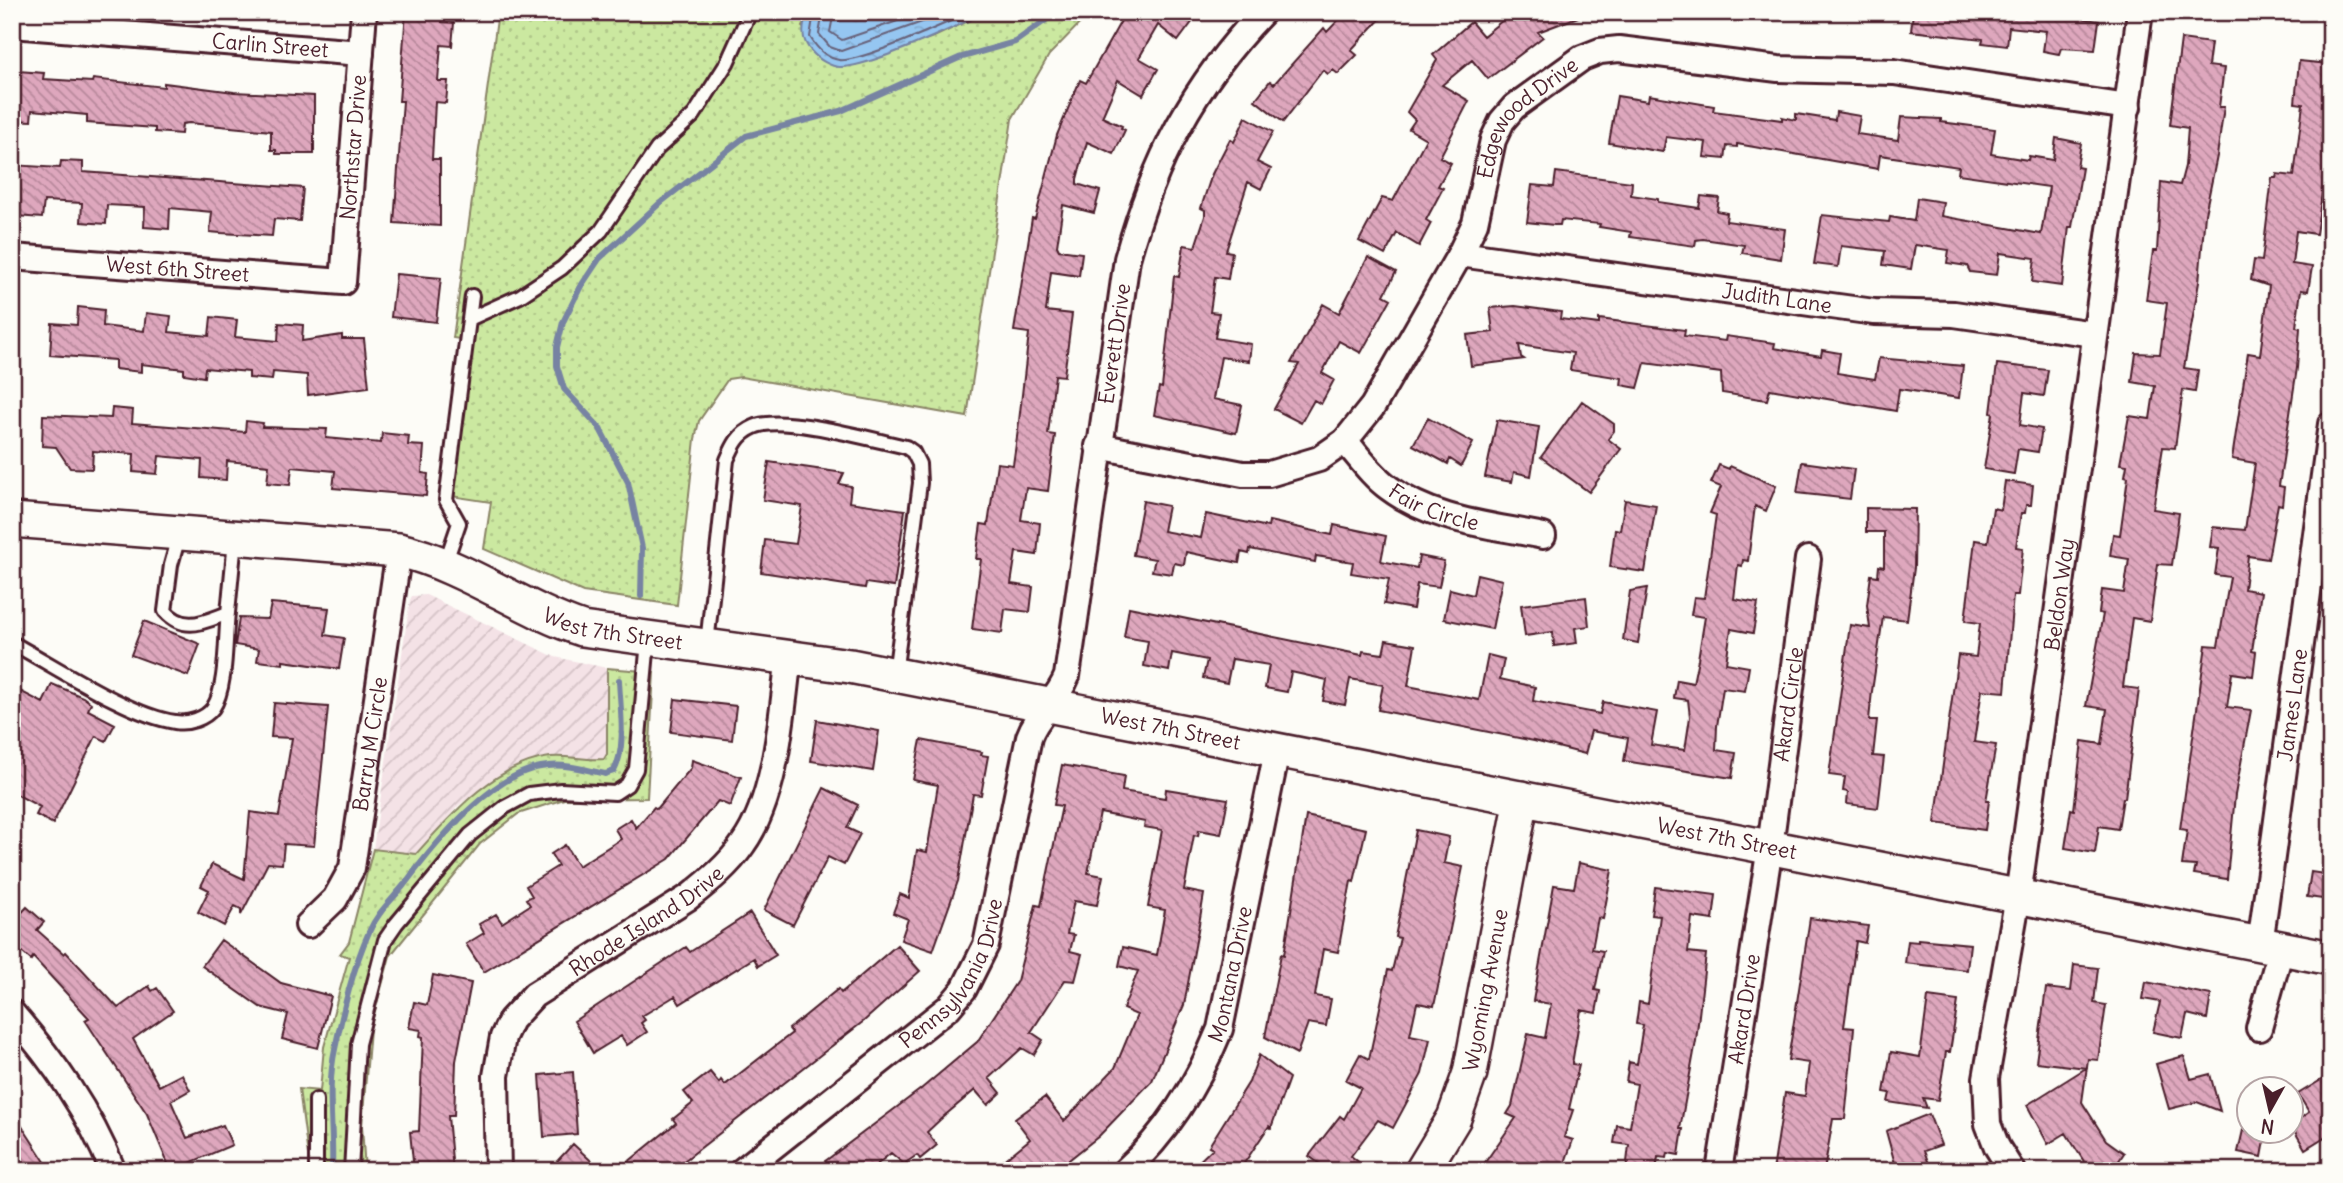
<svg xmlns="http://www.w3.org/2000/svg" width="2343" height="1183" font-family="Delius,sans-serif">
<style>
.industrial{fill:url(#industrial-furrows)}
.grass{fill:url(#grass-dots);stroke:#8a8466;stroke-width:2}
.water{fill:url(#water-ripples);stroke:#7783a2;stroke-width:2}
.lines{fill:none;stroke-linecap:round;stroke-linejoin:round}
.shore{stroke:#68627a;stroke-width:2}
.stream{stroke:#7783a2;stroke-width:6}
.building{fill:url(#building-back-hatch);stroke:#4a1f2b;stroke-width:2}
.lane-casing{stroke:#4a1f2b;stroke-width:18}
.street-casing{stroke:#4a1f2b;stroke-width:30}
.secondary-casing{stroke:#4a1f2b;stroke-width:38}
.lane{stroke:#fdfcf7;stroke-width:12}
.street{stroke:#fdfcf7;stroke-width:24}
.secondary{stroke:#fdfcf7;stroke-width:33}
.labels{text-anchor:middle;stroke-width:6;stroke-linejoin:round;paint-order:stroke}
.street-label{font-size:21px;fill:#4a1f2b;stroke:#fdfcf7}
</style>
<defs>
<pattern id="industrial-furrows" width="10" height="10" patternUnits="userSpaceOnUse" patternTransform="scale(1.75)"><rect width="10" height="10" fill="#f4e2e6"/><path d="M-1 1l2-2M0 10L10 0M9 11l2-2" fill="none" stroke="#d3c1c5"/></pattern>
<pattern id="grass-dots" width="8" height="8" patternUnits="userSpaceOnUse" patternTransform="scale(1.75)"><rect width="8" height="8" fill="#cbe8a0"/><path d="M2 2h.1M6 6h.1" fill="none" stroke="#b0c78a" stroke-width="1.8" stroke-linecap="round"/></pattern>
<pattern id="water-ripples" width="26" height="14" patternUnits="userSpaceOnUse" patternTransform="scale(1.75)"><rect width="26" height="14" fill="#95c6f1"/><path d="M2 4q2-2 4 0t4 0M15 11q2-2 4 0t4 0" fill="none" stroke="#82aacf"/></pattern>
<pattern id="building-back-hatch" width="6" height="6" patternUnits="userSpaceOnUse" patternTransform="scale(1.75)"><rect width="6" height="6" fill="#dea7bd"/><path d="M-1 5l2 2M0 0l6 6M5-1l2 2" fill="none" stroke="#b6879a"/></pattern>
</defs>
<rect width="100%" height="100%" fill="#fdfcf7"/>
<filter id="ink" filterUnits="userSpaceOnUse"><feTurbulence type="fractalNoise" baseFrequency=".0143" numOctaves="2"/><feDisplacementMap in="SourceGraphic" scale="14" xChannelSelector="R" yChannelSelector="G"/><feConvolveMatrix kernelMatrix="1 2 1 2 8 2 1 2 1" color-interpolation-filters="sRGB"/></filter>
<g filter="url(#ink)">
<path class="industrial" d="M426,595L555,657L607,668V754L604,759L494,779L459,805L416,854L408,855L373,849L410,600L412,596Z"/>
<path class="grass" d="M498,12H808L802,27L855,65L936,36L987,12H1091L1049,55L1012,119L967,417L741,377L728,379L699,421L695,439L677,605L583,592L484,549L491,502L451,496L472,341L453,338Z
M607,668L654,672L647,798L564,799L518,814L480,844L390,956L370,1029L362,1126L365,1171H310L299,1089L320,1091L324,1047L349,957L340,954L349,942L373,849L416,854C451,815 494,764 550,757C568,755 586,761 604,759L607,754Z"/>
<path class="water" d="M808,12H987C957,26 869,68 840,67C831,67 818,59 812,52C800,39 802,27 808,12Z"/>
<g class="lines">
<path class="shore" d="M814,12L810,37C816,47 826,58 839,60C858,63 949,22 971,12
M823,12L819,34L830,47L841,51L950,12
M834,12L830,32L842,40L924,12"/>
<path class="stream" d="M641,596L642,548L628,482L599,427L564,389L557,366V347L563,322L581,286L599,259L660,203L746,136L841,111L959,58L1015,42L1057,12
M332,1171C334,1131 326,1089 335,1049C343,1011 353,967 369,932C377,913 391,901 404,885C434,845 493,770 548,766C567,764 586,770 605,774L614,771C627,747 620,707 619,680"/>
</g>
<path class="building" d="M406,12H443L442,22L454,23L452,46L441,45L438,81H448L446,103L435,102L432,159H440V226L394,223L403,101H399Z
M1126,12H1181L1193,21L1178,41L1158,25L1139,58L1158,69L1143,95L1118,80L1102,117L1122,126L1121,128L1125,130L1114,154L1087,142L1077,179V184L1100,191L1094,213L1063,205L1057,246L1059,250L1082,253L1079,276L1051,272L1046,311L1072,314L1064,376L1055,375L1051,409L1048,434L1055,435L1048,491L1026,488L1021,520L1040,523L1037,555L1016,552L1011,584L1033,587L1030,612L1005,609L1002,633L972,629L981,559H976L981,524L988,525L997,463L1013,465L1018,430L1029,333L1014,331L1032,218L1035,219L1057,135L1080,80L1086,83Z
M1346,12H1387L1351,50L1357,55L1338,74L1333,70L1328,74L1323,70L1283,122L1255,100L1270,81L1274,84L1324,28L1327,32Z
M1513,12L1586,14L1538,32L1543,37L1488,79L1472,60L1442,85L1469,101L1440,157L1451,163L1438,186L1443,188L1426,220L1431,223L1419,246L1397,233L1385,255L1359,241L1382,198L1393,201L1426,139L1409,129L1415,120L1407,112L1437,60L1433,55L1471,22L1483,36Z
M1913,12H2042L2099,21L2095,50L2061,48L2059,54L2043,51L2046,31L2009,27L2007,46L1982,43L1983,39L1911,31Z
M2181,39L2211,43L2208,66L2224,68L2219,107H2224L2217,156L2205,214L2199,282L2184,368L2198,370L2195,392L2183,390L2175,448L2163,447L2153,509L2179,513L2172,565L2158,564L2150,621L2132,618L2123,687L2139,689L2125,798H2123L2118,829L2099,826L2095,853L2065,848L2071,809L2074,810L2082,741L2102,744L2107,709L2086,706L2103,614L2099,613L2102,590L2124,593L2129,559L2110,556L2113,534L2120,535L2128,477L2125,476L2127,465L2120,464L2129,416L2150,419L2155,386L2132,382L2136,353L2160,354L2167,303L2146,300L2153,251H2157L2161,182L2180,185L2185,166L2188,128L2170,125Z
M2299,61L2329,64L2326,98L2331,99V134L2316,234L2296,231L2292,264L2312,267L2308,291L2301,290L2296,327L2300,328L2297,368L2279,486L2284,487L2282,505L2278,504L2268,559L2248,556L2244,589L2261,592L2252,651L2256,652L2253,676L2232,673L2227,707L2251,710L2235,795L2227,879L2194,874L2196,866L2182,865L2187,830L2180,829L2206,645L2218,646L2230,577L2215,575L2219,548L2210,547L2213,527L2245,530L2255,463L2232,459L2248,353L2260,355L2269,286L2251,280L2254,260L2262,261L2272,178H2276L2277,174L2294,176L2303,104L2295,103Z
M18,71L44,73L43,79L92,82L93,79L164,87V83L234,92L314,96V154H276V150H271V131L189,123L182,124L181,134L155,132V128L87,123V115L32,110L31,121L12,120V89H17Z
M1649,95L1714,106L1713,111L1782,120V117L1796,120V114L1835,120L1836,112L1860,116L1857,134L1898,140L1901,117L1941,119V122L1995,129L1991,154L2028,160L2029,156L2053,160L2056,138L2081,143L2077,167L2082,168L2072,227H2069L2062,286L2032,282L2035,258L2000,253L1997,275L1970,272L1967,266L1947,263L1949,250L1915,245L1911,269L1883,265L1885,251L1841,246L1838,267L1814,264L1822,215L1889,222L1890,217L1914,221L1917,198L1943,202L1941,216L2041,234L2049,187L1958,174L1959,167L1880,155L1878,169L1737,144V147L1727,146L1725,159L1704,157L1706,142L1666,137L1663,152L1609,143L1617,96L1648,101Z
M1246,117L1273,132L1257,162L1271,169L1261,189L1248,182L1226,251L1232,252L1228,279L1215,277L1210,312L1219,313L1215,338L1251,344L1249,361L1221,357L1213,399L1242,405L1236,433L1154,415L1159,387L1162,388L1174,276L1179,277L1184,245L1195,247L1205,216V210L1201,208L1212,174L1230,139L1234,142Z
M61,161L83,162V172L303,188L300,221L274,219L272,236L221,233L210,232L212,212L170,208L169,229L144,227L145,207L107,205L106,224L81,222L82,203L44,201L42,218L16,216L18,199L12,198V165L60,168Z
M1556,172L1632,182L1631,195L1658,199V202L1699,208L1701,196L1719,198L1717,211L1727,213L1726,221L1785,229L1781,259L1742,253L1744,245L1703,239L1696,240L1695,246L1630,237L1631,232L1599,227L1600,224L1561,220L1560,225H1554L1527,222L1532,185L1554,187Z
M1368,257L1396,272L1384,295L1391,299L1361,353L1339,341L1322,373L1334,380L1321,404L1314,400L1301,423L1274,409L1299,364L1291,363L1323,304L1339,313Z
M396,274L441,278L436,322L391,317Z
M1515,306L1561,312L1560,319L1599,324V319L1685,330L1684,336L1725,341L1726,336L1775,343L1774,348L1821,356L1822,350L1840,353L1837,373L1875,379L1879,358L1963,366L1959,398L1899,389L1896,411L1770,389L1767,400L1722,393L1721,373L1645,363L1638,388L1621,385L1622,378L1570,370L1573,353L1519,345L1521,357L1524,359L1471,366L1467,335L1493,332L1490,308Z
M78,307L104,310L103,326L144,331L146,313L171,316L169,332L209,336L211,317L237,320L235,337L278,341L279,323L303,325L302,341L342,335V339H364L369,387L308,395L307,375L273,372L272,380L249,378V372L205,368L204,377L184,374V369L141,364V372L115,369V360L50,355L52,323L77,325Z
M1997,364L2048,370L2044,396L2024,393L2020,425L2042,429L2038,452L2018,449L2014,474L1984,469L1993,414L1991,413Z
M1582,401L1614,424V431L1608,439L1621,449L1589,492L1541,457Z
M112,408L133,410L132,423L245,432L246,421L263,423L262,427L327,429L326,438L381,443L382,433L409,436L408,445L424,446L422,473L428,474L426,496L333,488L335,471L292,467L290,485L267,483L269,465L227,461L226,480L201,478L202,460L159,456L157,474L133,472L134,454L93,451L92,469L70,468L56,447L42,446L43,415L111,418Z
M1428,418L1473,443L1461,466L1450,459L1448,464L1413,445Z
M1497,420L1539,427L1531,476L1514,472L1512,482L1485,477Z
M769,462L844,473L839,484L851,486L849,502L905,510L894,587L866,583L865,588L761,572L765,540L796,544L802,506L763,500Z
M1802,462L1854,469L1850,499L1797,493Z
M1719,465L1729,469L1730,466L1776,486L1766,511L1755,506L1748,561L1743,560L1742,566L1738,565L1734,599L1758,603L1753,633L1731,629L1726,663L1749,667L1745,691L1723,688L1717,726L1716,750L1736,753L1732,778L1624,761L1628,738L1591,731L1585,754L1534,741L1378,710L1383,685L1350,679L1345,705L1323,701L1327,680L1291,672L1287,692L1265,688L1269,665L1232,659L1227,683L1203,678L1207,660L1172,653L1169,671L1144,666L1148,641L1124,637L1129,607L1362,655L1363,651L1383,654L1386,640L1415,645L1408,686L1479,700L1488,655L1504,659L1500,679L1535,687L1533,701L1600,714L1603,702L1657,712L1651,745L1685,750L1690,717L1688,700L1674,698L1677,680L1693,683L1698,659L1705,617L1691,615L1694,597L1704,598L1716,515L1710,513L1721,487L1711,483Z
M2005,481L2033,485L2031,505H2026L2025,513H2021L2016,547L2023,548L2018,595H2013L2005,692L1982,690L1974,742L1996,745L1986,801H1989L1985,830L1935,823L1958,655L1976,657L1980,623L1965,621L1975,540L1988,542L1993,508L2001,510Z
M1625,500L1656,505L1645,572L1610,567L1615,529L1620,530Z
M1143,501L1168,506L1163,531L1201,538L1206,514L1268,527L1269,521L1332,535L1334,525L1386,536L1381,561L1417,568L1419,556L1444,561L1439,587L1417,584L1413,609L1384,604L1389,579L1351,573L1353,562L1316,556L1315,562L1250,549L1249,554L1241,552L1239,563L1186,552L1184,565L1174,563L1172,574L1152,571L1155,559L1133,555Z
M1866,508L1915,509L1914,568L1907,620L1883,617L1872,691L1869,720H1877L1873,756L1884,757L1878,808L1847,804L1848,792L1843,791L1845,777L1829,775L1850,625L1870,628L1867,605L1871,575L1878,576L1879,566L1884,567V532H1866Z
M1477,574L1502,580L1492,629L1444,619L1450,589L1473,595Z
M1647,588L1638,643L1623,640L1630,591Z
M1586,597L1589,626L1575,628L1577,643L1554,646L1553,632L1525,636L1521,605Z
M271,603L329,608L325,635L344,638L339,669L283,661V664L257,661L259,649L235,645L239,618L268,619Z
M144,621L200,644L188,676L131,655Z
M52,684L83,697L91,703L88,710L115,724L106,741L96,736L53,824L36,815L40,807L12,792V687L43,703Z
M675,699L736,706L732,740L671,732Z
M274,703L328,707L314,846L284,844L282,864L268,863L241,915V909L235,906L224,926L198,912L209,890L201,886L212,864L244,879L250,812L279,816L292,738L271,737Z
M817,720L879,731L873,771L811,761Z
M921,740L982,752L981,755L988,756L981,795L973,794L958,881L933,951L901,940L908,919L893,913L900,894L909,898L917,850L927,852L938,785L913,780Z
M692,760L741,777L730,806L718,801L669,859L484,972L466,944L484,933L479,924L496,914L502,923L530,905L526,899L532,896L526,886L558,866L551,854L565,845L578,866L621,839L615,829L631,819L636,828L654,807L657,809L691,768Z
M1062,765L1124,776L1122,791L1165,798L1166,789L1228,799L1221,834L1199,830L1198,836L1194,835L1184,890L1204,894L1198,930L1184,1005L1152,1081L1099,1136L1055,1171H991L1030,1139L1015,1119L1045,1097L1064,1121L1115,1068L1137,1015L1123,1009L1138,971L1119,966L1123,947L1157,955L1165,910L1148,907L1162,830L1144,827L1145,822L1100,813L1088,873L1103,876L1097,905L1074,901L1067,934L1074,935L1070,951L1082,954L1075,981L1065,980L1031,1032L1043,1040L1034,1055L1022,1048L989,1078L1001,1093L988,1105L975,1090L943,1117L927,1132L937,1145L920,1159L917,1155L904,1164L891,1153L869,1171H812L921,1089L977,1042L1017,981L1036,905L1041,906L1062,806L1054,805Z
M824,788L858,805L847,828L860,834L844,865L828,857L793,925L764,910Z
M1306,816L1366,829L1354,882L1351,881L1338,952L1323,949L1315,996L1331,999L1326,1026L1308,1023L1297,1054L1265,1037L1281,954L1284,955Z
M1416,830L1449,837L1444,863L1463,867L1434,1006L1417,1003L1410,1035L1430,1039L1422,1074L1393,1128L1378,1120L1351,1156L1370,1171H1329L1309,1156L1340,1116L1344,1119L1361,1088L1346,1080L1360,1054L1369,1059L1388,970L1392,971L1400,938L1395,937Z
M1579,863L1612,870L1603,919L1598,918L1592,949L1603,951L1595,990L1600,991L1596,1013L1581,1010L1572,1064L1579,1065L1569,1109L1573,1110L1564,1137L1573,1140L1562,1171H1479L1516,1118L1507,1114L1512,1106L1528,1034L1545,1038L1551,1004L1533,1001L1554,885L1574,888Z
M2311,872L2331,875V900L2307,897Z
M1655,887L1716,895L1713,920L1692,917L1688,952L1706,954L1696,1041L1680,1129H1683L1679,1155L1668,1153L1667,1158L1658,1157L1656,1171H1626L1629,1145L1614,1143L1617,1125L1630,1127L1637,1084L1626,1082L1629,1062L1637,1064L1643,1025L1636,1024L1639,1002L1648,1004L1660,916L1651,915Z
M27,907L44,922L37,930L64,954L66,952L118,1008L149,986L152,991L157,988L173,1011L133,1039L159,1086L182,1074L190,1090L171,1101L187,1138L223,1125L232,1145L171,1171L147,1114L85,1020L89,1018L33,957L31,960L12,944V923Z
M750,913L776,955L758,966L754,958L680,1004L675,996L642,1016L645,1020L641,1023L647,1032L627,1045L621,1036L593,1053L574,1021L686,947L690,952Z
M1810,918L1868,926L1865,943L1856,941L1844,1027L1854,1028L1845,1119H1833L1824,1171H1773L1785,1093L1805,1096L1809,1063L1788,1060Z
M1918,939L1970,944L1967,970L1905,963L1908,941L1918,942Z
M221,940L281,983L331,996L318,1048L282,1039L288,1014L260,1007L202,966Z
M897,945L920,971L864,1021L671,1171H617L676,1123L673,1119L693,1103L684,1092L710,1072L719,1083L721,1080L725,1085L792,1033L789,1029L838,989L841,993Z
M2074,965L2098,968L2094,1003L2106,1005L2098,1060L2088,1059L2082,1102L2106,1140L2124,1153L2112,1171H2090L2066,1133L2048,1144L2027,1105L2086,1068L2036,1062L2046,988L2071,991Z
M433,975L471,983L456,1061L454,1116H448L453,1171H414L410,1132L419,1131L423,1037L420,1036L421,1030L409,1028L414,1002L427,1005Z
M2146,982L2211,995L2207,1019L2187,1014L2182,1038L2153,1032L2160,1002L2143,999Z
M1928,997L1958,1001L1950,1052H1946L1938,1100L1923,1098L1927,1108L1888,1102L1890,1093L1884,1092L1891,1052L1920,1057Z
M1259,1055L1289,1078L1271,1128L1269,1126L1239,1171H1189L1213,1148L1209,1146L1249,1082Z
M2184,1056L2191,1079L2210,1074L2220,1111L2197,1102L2169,1109L2156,1064Z
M573,1072L577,1134L544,1137L540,1075Z
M2331,1074V1133L2305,1149L2291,1125L2309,1112L2298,1094Z
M12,1111L51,1171H12Z
M1929,1114L1941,1145L1924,1151L1932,1171H1897L1886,1131Z
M2243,1130H2267L2262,1157L2238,1152Z
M573,1144L602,1171H548Z"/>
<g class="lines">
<g class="lane-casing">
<path id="lane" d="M469,319L520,296L562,268L601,231L657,149L694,115L727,63L750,12
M180,533L171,565L165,611C185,633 203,622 228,613L235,540
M445,564L459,523L446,500L472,296
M12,643C55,666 130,716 175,722C188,724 205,719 213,708C227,688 225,637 228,613
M707,644L727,460C733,446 738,434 754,427C781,414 874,440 906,447L913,452L919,464L920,483L895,674
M316,1100V1171
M351,1171L358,1044L385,940L396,924L470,835L505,807L529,794L561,790L615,793L627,785L636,769L648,641"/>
</g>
<g class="street-casing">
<g id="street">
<path id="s1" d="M12,25L361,53"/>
<path id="s2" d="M1460,254L1874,312L1954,314L2094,334"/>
<path id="s3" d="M12,257L343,282L364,12"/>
<path id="s4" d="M1345,441C1359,457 1372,476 1389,488C1433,521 1491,525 1543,536"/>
<path id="s5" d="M1098,446L1243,474H1269L1319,459L1345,441L1373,406L1460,254L1475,223L1493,140L1502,121L1514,107L1582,58L1600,51L1619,49L1778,69L1894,72L2128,107"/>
<path id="s6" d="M308,925L335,899L352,868L399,550"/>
<path id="s7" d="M2260,945L2331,424"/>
<path d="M12,1013C54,1062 89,1111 113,1171"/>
<path d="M2259,1028L2281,949"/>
<path id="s8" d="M498,1171L496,1076L503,1037L511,1020L534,995L689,897C709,881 729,865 743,844C777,797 782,712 789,655"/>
<path id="s9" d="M742,1171L949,1007L964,989L986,945L1029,737C1037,714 1058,700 1067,676L1127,259C1154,161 1192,86 1263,12"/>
<path id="s10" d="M1125,1171C1169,1131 1198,1083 1220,1029L1277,751"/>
<path id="s11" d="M1719,1171L1770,847L1808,559"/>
<path id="s12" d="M2012,1171L1997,1147L1988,1124L1986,1078L2018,896L2140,12"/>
</g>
</g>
<g class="secondary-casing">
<g id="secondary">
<path id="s13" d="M12,520L399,550C464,565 519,608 582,629L850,666L2331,958"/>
<path id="s14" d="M1422,1171L1454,1118L1470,1073L1522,798"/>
</g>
</g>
<use href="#lane" class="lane"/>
<use href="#street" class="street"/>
<use href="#secondary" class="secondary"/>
</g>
</g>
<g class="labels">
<g class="street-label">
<text dy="7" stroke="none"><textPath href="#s1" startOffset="259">Carlin Street</textPath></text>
<text dy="7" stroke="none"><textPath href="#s5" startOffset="635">Edgewood Drive</textPath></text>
<text dy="7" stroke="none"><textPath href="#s3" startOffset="467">Northstar Drive</textPath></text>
<text dy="7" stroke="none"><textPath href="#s3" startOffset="166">West 6th Street</textPath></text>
<text dy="7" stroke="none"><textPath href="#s2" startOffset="320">Judith Lane</textPath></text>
<text dy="7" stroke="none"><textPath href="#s9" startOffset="957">Everett Drive</textPath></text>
<text dy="7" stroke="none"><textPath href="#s4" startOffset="114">Fair Circle</textPath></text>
<text dy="7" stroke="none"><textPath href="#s12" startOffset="588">Beldon Way</textPath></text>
<text dy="7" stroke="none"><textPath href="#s13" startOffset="618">West 7th Street</textPath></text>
<text dy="7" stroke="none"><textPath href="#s11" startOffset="472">Akard Circle</textPath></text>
<text dy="7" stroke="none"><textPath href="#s7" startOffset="242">James Lane</textPath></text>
<text dy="7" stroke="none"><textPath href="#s13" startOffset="1185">West 7th Street</textPath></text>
<text dy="7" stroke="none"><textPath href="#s6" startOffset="198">Barry M Circle</textPath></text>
<text dy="7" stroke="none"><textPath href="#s13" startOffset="1752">West 7th Street</textPath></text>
<text dy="7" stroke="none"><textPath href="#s8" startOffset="322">Rhode Island Drive</textPath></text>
<text dy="7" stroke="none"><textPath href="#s9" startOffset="294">Pennsylvania Drive</textPath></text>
<text dy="7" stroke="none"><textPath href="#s10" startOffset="228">Montana Drive</textPath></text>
<text dy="7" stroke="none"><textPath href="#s14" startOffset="194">Wyoming Avenue</textPath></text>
<text dy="7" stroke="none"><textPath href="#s11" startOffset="164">Akard Drive</textPath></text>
</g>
</g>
<rect width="2343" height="1183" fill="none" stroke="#fdfcf7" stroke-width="42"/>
<rect x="21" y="21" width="2301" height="1141" fill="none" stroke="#4a1f2b" stroke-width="2.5" filter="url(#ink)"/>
<g transform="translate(2270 1110) rotate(188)"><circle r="33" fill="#fdfcf7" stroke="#b5a4a5" stroke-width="2"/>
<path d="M0-5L12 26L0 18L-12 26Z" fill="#4a1f2b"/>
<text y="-10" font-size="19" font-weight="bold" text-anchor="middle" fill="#4a1f2b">N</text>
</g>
</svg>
